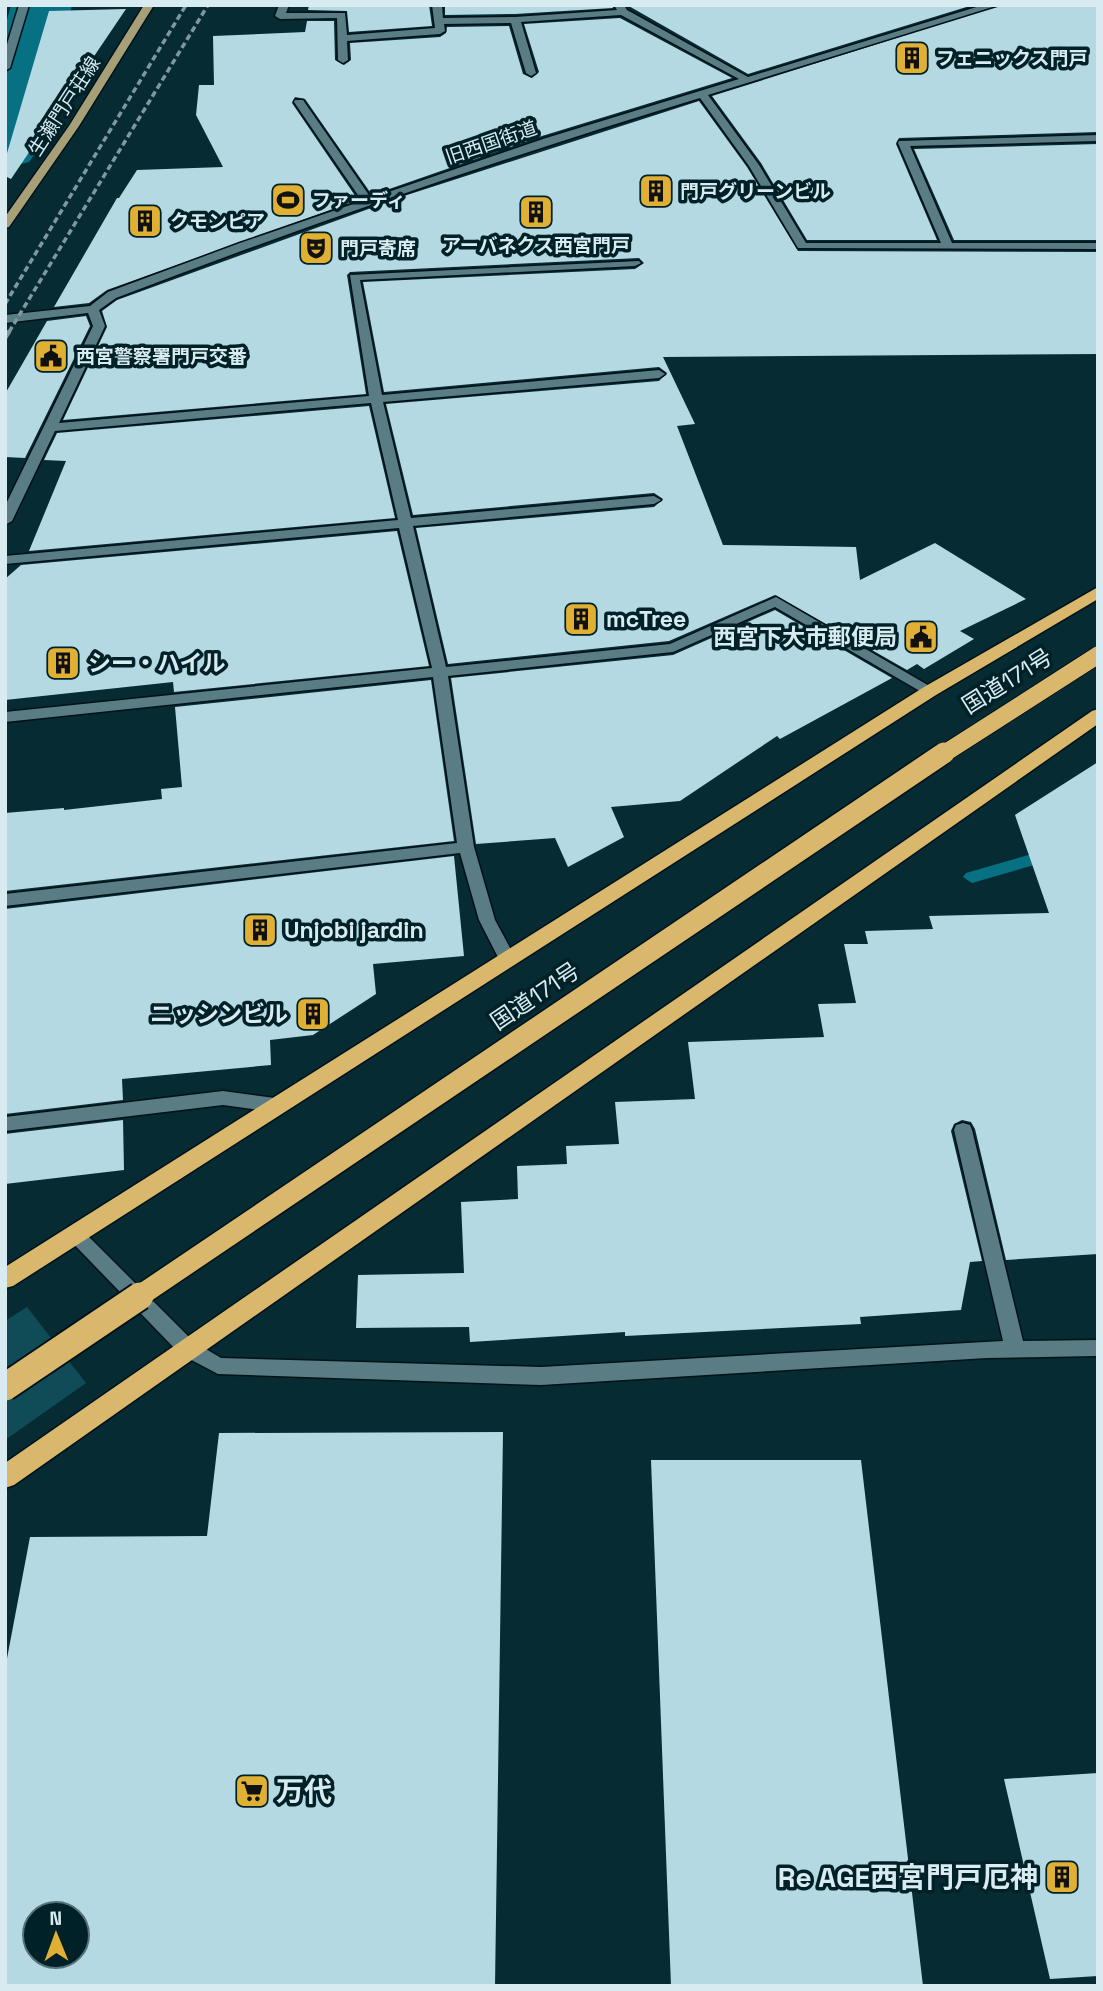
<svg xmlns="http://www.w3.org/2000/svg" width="1103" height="1991" font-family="'Space Grotesk','Noto Sans JP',sans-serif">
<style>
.green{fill:#104b58}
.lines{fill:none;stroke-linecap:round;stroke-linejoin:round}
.stream{fill:#077083;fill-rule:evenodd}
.river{fill:#077083;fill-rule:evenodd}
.building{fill:#b4d9e3;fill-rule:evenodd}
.minor-casing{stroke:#001218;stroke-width:3}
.major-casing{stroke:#001218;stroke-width:3}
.highway-casing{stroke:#001218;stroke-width:3}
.minor{fill:#597c85;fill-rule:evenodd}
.major{fill:#a69f77;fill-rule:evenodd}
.highway{fill:#d9b76d;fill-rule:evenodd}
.rail-far1{stroke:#7d989e;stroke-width:3.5;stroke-dasharray:6 3.5;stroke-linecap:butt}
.rail{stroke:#7d989e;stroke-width:4.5;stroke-dasharray:8 4.5;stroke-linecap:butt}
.highway-bridge-far2-casing{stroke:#001218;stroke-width:19;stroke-linecap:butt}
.highway-bridge-far1-casing{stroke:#001218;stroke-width:24;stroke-linecap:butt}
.highway-bridge-casing{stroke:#001218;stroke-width:31;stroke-linecap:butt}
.highway-bridge-far2{stroke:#d9b76d;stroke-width:17}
.highway-bridge-far1{stroke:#d9b76d;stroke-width:21}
.highway-bridge{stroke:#d9b76d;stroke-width:27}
.labels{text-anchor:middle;stroke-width:7;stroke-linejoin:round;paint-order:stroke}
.far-poi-label{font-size:19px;font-weight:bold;fill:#d8ebf0;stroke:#002128;text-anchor:start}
.far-street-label{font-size:19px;fill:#d8ebf0;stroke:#002128}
.poi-label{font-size:23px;font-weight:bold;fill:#d8ebf0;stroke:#002128;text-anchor:start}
.street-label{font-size:23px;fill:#d8ebf0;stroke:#002128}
.near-poi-label{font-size:28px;font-weight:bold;fill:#d8ebf0;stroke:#002128;text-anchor:start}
</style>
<rect width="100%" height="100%" fill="#072b33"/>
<path class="green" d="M27,1307L86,1383L5,1440V1321Z"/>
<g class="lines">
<path class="stream" d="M1056,847L1065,853L1062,857L972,883L963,877L966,873Z"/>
<path class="river" d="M11,5H72L39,148L29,162L5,168V27Z"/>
</g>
<path class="building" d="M309,5H429L432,26L349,32L347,11L308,10Z
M445,5H612L613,8L515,14L445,15Z
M627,5H973L748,74Z
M1001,5H1098V132L899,138L896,144L937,240H807L761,163L712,96Z
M126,9L11,179L5,176V160L49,11Z
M620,18L732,78L542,136L372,195L305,99L295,97L292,103L358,200L107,290L89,303L54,307L117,198H119L137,170L223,167L196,115L199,85H214L213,36L305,32L307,21H334L335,60L344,65L351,60L350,43L440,37L446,33L447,27L509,26L523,74L532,78L539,72L524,24Z
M699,101L747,167L798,251L1098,252V354L663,357L695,424L677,426L723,545L856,547L860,580L935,543L1026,599L960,631L974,639L924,669L917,664L907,670L775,595L669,641L448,664L416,528L654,507L663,499L654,493L413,515L386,404L659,381L667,373L659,367L384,392L363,282L635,269L644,263L639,258L350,272L347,275L366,394L63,420L107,327L102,311L117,300L407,195Z
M1098,144V240H954L914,149Z
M86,316L90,326L25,458L5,457V394L47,321Z
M369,406L395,518L29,551L66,461L44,460L57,433Z
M397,531L429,666L174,692L173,682L5,700V579L21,565Z
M775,610L892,678L780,739L777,736L680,801L611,807L624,837L568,867L555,838L476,844L451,678L673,655Z
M431,680L454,841L5,891V813L64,808V810L162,799L161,789L182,787L175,707Z
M1098,762V1254L1006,1260L975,1129L971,1122L962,1120L954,1124L951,1131L982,1261L970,1262L961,1310L860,1317L861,1324L625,1336V1332L470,1342L469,1327L356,1328L358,1275L464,1273L461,1202L518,1199L517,1166L567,1164L566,1146L619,1144L615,1102L695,1099L688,1042L824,1037L818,1004L856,1003L844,944H868L865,931L933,929L929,916L1049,913L1015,815Z
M454,856L464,956L373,964L376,994L313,1035L270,1040L271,1065L122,1079L123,1100L5,1114V909Z
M123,1120L124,1170L5,1184V1134Z
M503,1432L495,1986H5V1669L30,1537L207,1536L219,1433ZM35,1914H77V1956H35Z
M651,1460H861L923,1986H671Z
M1098,1773V1976L1050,1979L1004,1779Z"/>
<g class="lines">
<g class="minor-casing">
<path id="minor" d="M19,5H29L10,68L5,71V51Z
M279,5H289L286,13H345L347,35L435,28L432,5H442L443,18L515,17L617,10L614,5H624L627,10L748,77L983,5H999L708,95L759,165L806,243H941L898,143L899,141L1098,135V141L910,146L952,243H1098V249L798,248L749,166L700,98C503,158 309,224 116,298L99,310L105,326L59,423L369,396L350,275L639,261L641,263L635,266L360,280L382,395L659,370L665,374L659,378L383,402L411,518L654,496L661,500L654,504L413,526L446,667L670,644L776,597L938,691L930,696L925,694L775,607L673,652L448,676L474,847L495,920L516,959L507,965L501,963L479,920L460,853L5,906V894L457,843L433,677L5,722V712L432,668L399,528L5,564V556L398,520L371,403L55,431L12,521L5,525V506L93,326L88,313L5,323V315L90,306L108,292L240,243L362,201L294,102L295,100H303L371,198L543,139L739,79L621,15L521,22L536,73L531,76L526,73L511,23L444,24L445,31L440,34L347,41L348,60L343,63L338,60L337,18L280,19L275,16Z
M223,1091L275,1098L281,1100L284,1105L281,1110L275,1112L223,1105L5,1131V1117Z
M963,1123L970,1125L972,1130L1023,1341L1098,1340V1356L987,1358L541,1385L218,1374L180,1354L64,1234L67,1229L74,1226L81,1229L194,1342L221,1358L541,1367L1003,1341L954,1130L956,1125Z"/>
</g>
<g class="major-casing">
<path id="major" d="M144,5H154L79,126L9,227L5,228V217L69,126Z"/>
</g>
<g class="highway-casing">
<path id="highway" d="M1098,587V599L936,695L13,1286L5,1288V1267L924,687Z
M1098,709V724L14,1485L5,1488V1463L1092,711Z"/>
</g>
<use href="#minor" class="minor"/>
<use href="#major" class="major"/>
<use href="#highway" class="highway"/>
<path class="rail-far1" d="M5,304L186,5
M9,332L208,5"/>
<path class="rail" d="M5,338L10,330"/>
<g class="highway-bridge-far2-casing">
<path id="highway-bridge-far2" d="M942,755L1098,655"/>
</g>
<g class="highway-bridge-far1-casing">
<path id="highway-bridge-far1" d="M138,1297L944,753"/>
</g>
<g class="highway-bridge-casing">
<path id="highway-bridge" d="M5,1387L140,1296"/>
</g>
<use href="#highway-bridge-far2" class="highway-bridge-far2"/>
<use href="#highway-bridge-far1" class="highway-bridge-far1"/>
<use href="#highway-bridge" class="highway-bridge"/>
</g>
<defs>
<g id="building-square" transform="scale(1.75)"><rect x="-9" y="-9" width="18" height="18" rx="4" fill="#e0b034" stroke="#002128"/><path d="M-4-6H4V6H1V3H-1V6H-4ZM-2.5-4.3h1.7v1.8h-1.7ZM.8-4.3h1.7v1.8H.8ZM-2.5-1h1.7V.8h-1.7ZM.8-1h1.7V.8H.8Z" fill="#111"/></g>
<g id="stadium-square" transform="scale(1.75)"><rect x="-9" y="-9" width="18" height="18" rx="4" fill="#e0b034" stroke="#002128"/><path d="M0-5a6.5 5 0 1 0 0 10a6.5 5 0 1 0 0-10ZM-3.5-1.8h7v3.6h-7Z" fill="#111"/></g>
<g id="theatre-square" transform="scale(1.75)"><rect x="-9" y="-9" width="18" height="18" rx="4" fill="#e0b034" stroke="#002128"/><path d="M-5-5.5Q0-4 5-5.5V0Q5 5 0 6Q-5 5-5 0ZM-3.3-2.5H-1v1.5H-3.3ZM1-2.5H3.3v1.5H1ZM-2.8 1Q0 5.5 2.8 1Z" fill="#111"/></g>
<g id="civic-square" transform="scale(1.75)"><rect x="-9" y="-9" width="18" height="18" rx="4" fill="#e0b034" stroke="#002128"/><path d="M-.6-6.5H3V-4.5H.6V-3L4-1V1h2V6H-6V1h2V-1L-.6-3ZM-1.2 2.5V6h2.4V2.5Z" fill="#111"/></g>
<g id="supermarket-square" transform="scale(1.75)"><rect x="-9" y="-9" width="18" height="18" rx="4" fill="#e0b034" stroke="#002128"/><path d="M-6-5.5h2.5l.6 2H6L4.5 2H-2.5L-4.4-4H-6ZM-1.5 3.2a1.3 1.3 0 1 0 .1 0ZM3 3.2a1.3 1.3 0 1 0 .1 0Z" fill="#111"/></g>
</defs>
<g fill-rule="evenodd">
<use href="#building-square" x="912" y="58"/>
<use href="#building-square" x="656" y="191"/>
<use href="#stadium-square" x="288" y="200"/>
<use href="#building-square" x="536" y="212"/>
<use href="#building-square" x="145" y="221"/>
<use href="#theatre-square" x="316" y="248"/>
<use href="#civic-square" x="51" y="356"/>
<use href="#building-square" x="581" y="619"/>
<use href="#civic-square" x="921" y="637"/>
<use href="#building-square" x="63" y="663"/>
<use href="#building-square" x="260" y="930"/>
<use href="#building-square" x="313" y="1014"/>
<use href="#supermarket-square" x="252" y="1791"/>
<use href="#building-square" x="1062" y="1877"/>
</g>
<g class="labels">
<g class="far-poi-label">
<text x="936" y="65">フェニックス門戸</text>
<text x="680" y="198">門戸グリーンビル</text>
<text x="312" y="207">ファーディ</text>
<text x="170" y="228">クモンピア</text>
<text x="536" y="252" text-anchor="middle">アーバネクス西宮門戸</text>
<text x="340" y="255">門戸寄席</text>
<text x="76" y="363">西宮警察署門戸交番</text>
</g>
<g class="far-street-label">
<text transform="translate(64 106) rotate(-57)" y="7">生瀬門戸荘線</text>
<text transform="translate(491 142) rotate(-19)" y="7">旧西国街道</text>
</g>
<g class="poi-label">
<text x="606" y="627">mcTree</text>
<text x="897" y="645" text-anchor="end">西宮下大市郵便局</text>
<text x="88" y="671">シー・ハイル</text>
<text x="284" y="938">Unjobi jardin</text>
<text x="288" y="1022" text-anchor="end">ニッシンビル</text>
</g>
<g class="street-label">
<text transform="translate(1007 681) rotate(-32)" y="8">国道171号</text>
<text transform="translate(535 996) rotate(-34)" y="8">国道171号</text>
</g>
<g class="near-poi-label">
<text x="276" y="1801">万代</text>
<text x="1038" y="1887" text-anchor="end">Re AGE西宮門戸厄神</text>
</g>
</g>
<rect width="1103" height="1991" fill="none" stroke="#d8ebf0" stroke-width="14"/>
<g transform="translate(56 1935) rotate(359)"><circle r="33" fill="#002128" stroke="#567278" stroke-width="2"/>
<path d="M0-5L12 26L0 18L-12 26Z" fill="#e0b034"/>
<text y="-10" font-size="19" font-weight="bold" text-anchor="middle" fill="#d8ebf0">N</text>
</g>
</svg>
